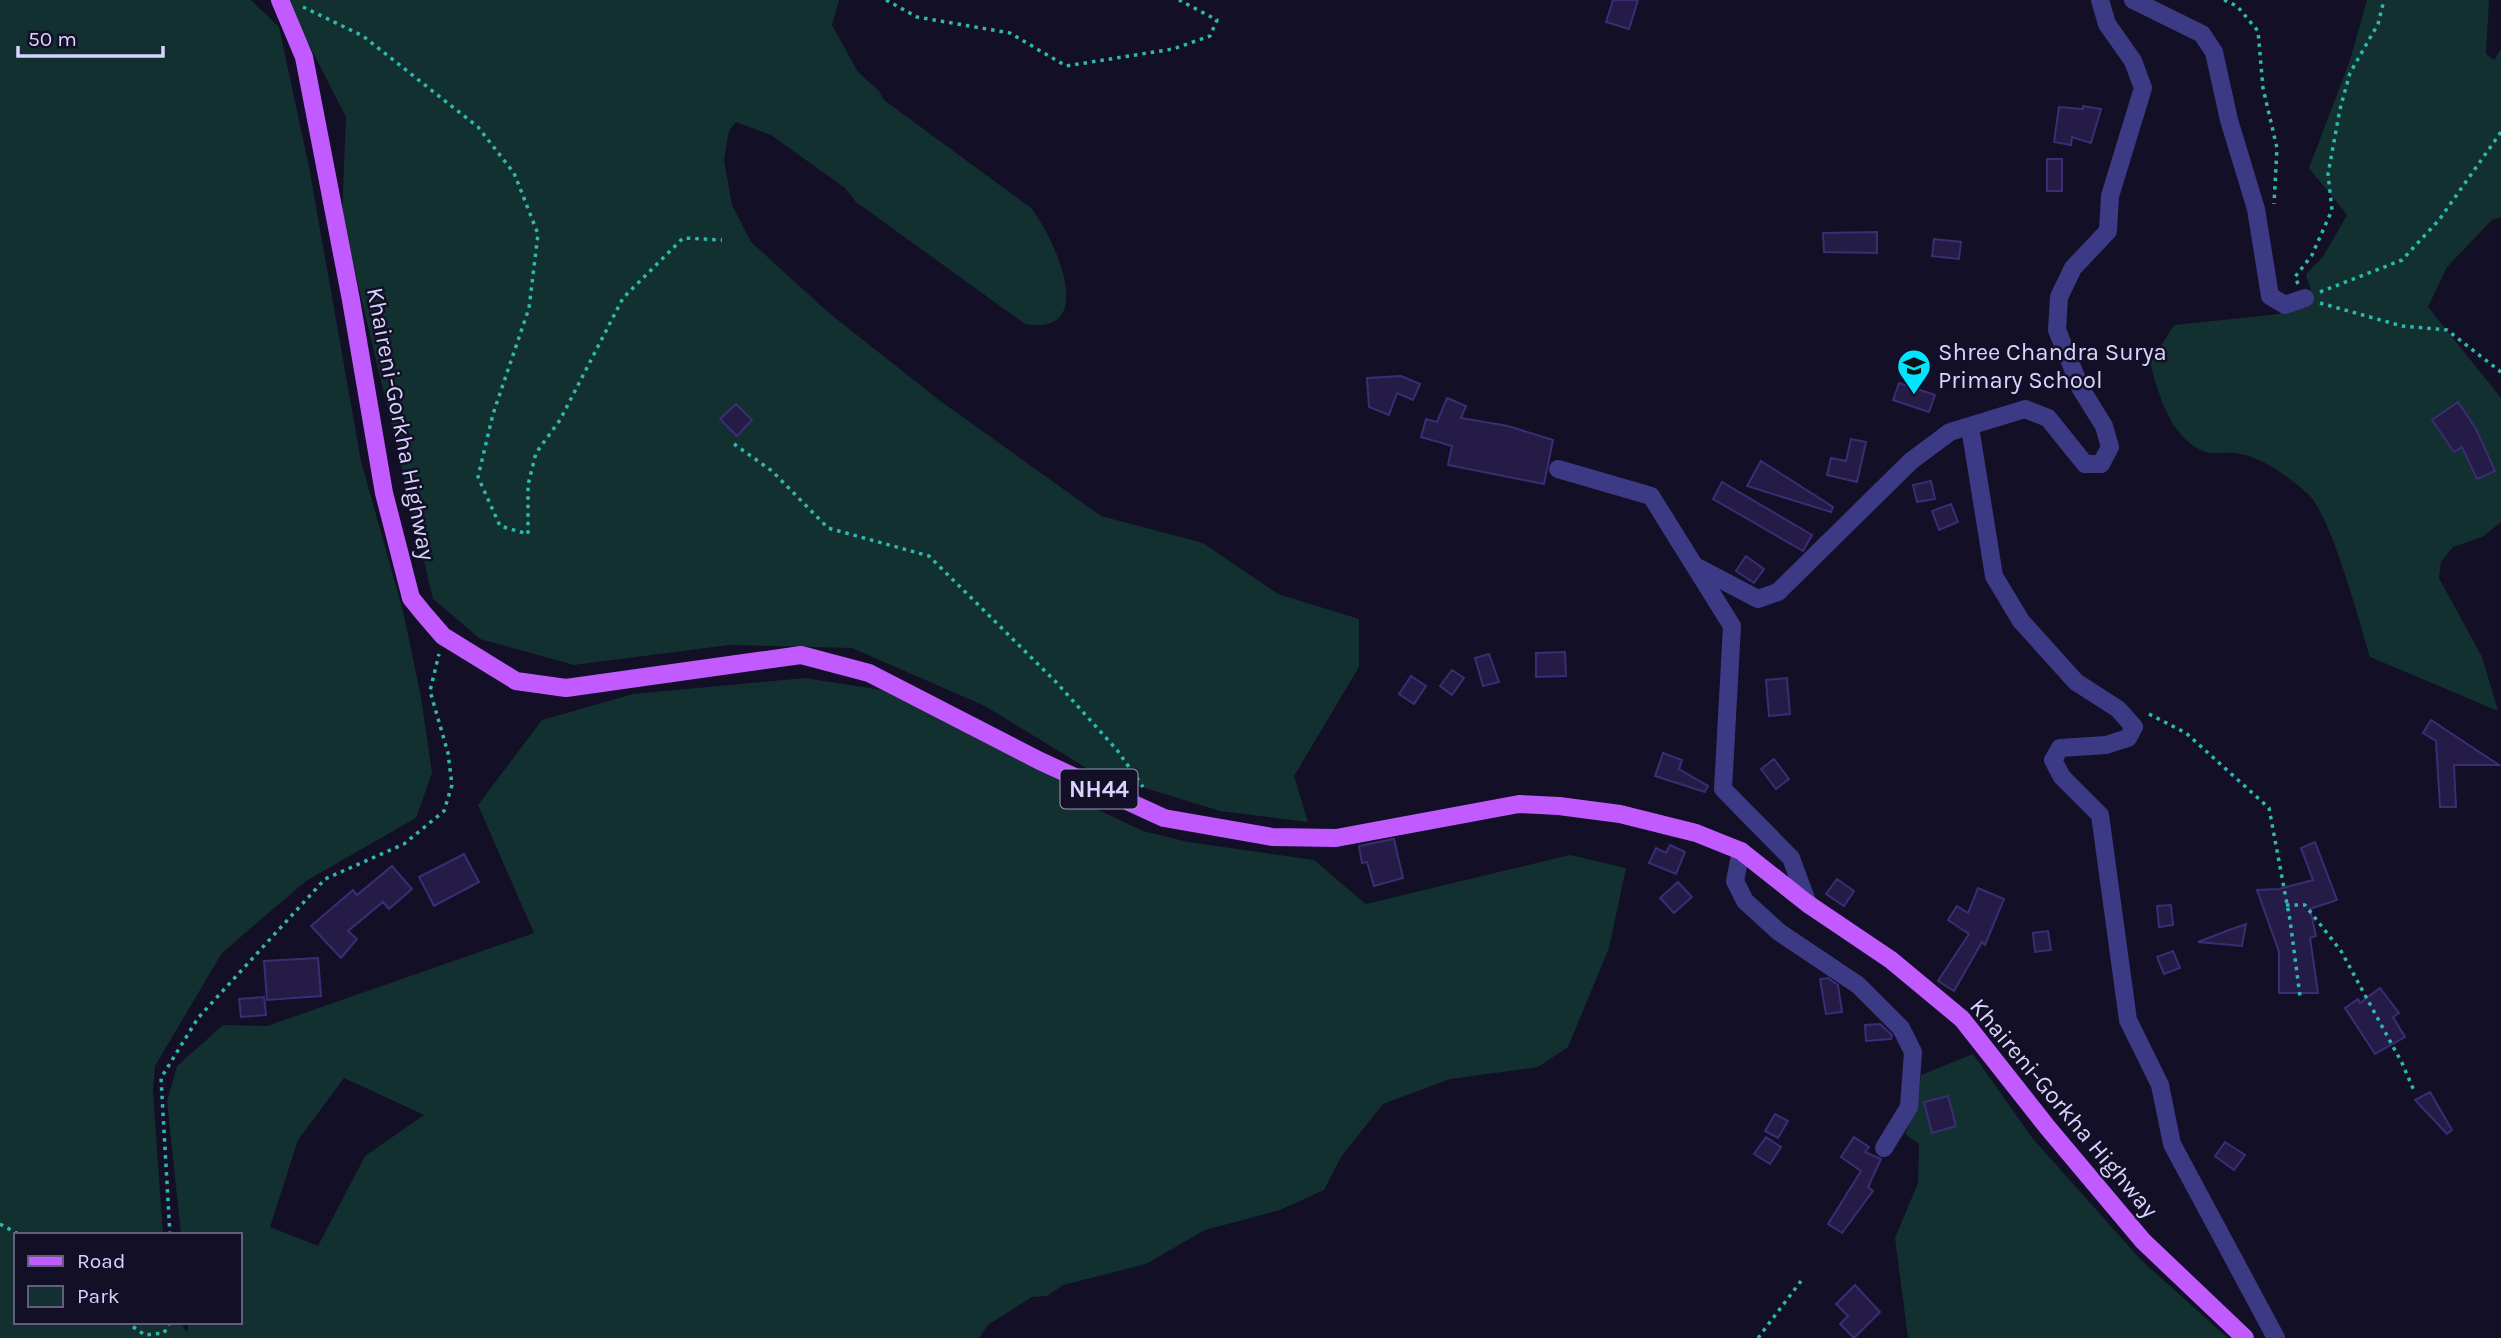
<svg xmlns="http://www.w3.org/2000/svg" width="2501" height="1338" font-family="Karla,sans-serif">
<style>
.green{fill:#12302f;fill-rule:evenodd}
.building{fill:#241b47;stroke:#3b2d73;stroke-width:2}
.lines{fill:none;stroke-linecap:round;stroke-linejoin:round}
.path{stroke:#2fb8b0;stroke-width:3.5;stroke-dasharray:3.5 5;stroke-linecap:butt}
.minor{stroke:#3d3a85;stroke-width:18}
.primary{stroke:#c25bff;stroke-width:18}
.labels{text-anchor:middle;stroke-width:5;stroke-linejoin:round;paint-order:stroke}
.shield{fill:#130f26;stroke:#9e99be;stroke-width:2}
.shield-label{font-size:23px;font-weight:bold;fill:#d9d4ff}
.poi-label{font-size:24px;fill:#d9d4ff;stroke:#130f26;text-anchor:start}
.street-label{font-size:24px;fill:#d9d4ff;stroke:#130f26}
</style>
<rect width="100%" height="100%" fill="#130f26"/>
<path class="green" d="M0,0H251L279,27L309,167L361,461L403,611L421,697L432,773L416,818L306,881L222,953L155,1066L153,1092L163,1235H16V1322H180L187,1333L189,1322H240V1235H181L167,1101L177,1066L223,1025L267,1026L534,933L478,805L542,720L633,694L805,678L882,690L1063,782L1082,802L1143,831L1188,842L1314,860L1366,904L1570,855L1626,868L1609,948L1568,1047L1538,1067L1450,1079L1383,1104L1341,1157L1324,1190L1280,1210L1205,1230L1146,1264L1063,1285L1047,1296L1032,1297L988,1325L979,1338H0ZM344,1078L424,1115L365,1156L318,1246L270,1227L298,1140Z
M286,0H839L832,25L858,72L879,91L884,100L1031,208C1053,235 1101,337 1025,324L856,202L845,188L771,135L736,122L729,131L724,160L732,205L751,242L829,313L939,400L1101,516L1203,543L1278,594L1359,619V667L1294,776L1308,822L1220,811L1093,772L985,706L852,648L729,645L574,665L480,639L433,599L342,217L346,117Z
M2367,0H2489L2486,54L2494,60L2501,49V217L2492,220L2447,267L2428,307L2501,398V522L2482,537L2453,547L2441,562L2439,578L2482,657L2498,711L2370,657C2360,624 2331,515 2308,494C2289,477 2261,456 2235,453C2225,452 2212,455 2203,451C2170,437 2159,395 2150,363L2174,325L2279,314L2307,307L2311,291L2306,274L2323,257L2347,215L2309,168L2350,60Z
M1973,1054L2033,1139L2142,1261L2228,1338H1908L1895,1238L1918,1183L1919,1144L1905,1134L1916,1109L1921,1075Z"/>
<path class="building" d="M1613,0H1638L1629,29L1606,22Z
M2083,106L2101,109L2091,143L2072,137L2071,145L2054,142L2059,107L2083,109Z
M2047,159H2062V191H2047Z
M1877,232V253L1824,252L1823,233Z
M1934,239L1961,242L1959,259L1932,256Z
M1401,376L1420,384L1413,400L1397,393L1389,415L1369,407L1367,378Z
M1899,383L1935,395L1929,412L1893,400Z
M1447,398L1466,406L1461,418L1508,426L1553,440L1544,484L1448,465L1452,446L1421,437L1426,419L1437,422Z
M2458,402L2476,429L2495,471L2477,479L2462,447L2454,452L2432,420Z
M736,404L752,420L737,436L720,419Z
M1851,439L1866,442L1857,482L1827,475L1831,458L1846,461Z
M1761,461L1833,507L1831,512L1747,486Z
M1931,481L1935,499L1917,502L1913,485Z
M1722,482L1812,535L1803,551L1713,499Z
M1951,504L1958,522L1939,530L1932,511Z
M1746,556L1764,569L1754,583L1736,571Z
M1565,652L1566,676L1536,677V653Z
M1489,654L1499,682L1483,686L1475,658Z
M1452,670L1464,678L1452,695L1440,686Z
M1411,676L1426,686L1414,704L1399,694Z
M1787,678L1790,714L1769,716L1766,680Z
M2431,720L2499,765H2454L2456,807H2440L2436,741L2423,733Z
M1663,753L1682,760L1679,769L1708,786L1705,792L1655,776Z
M1774,759L1789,779L1776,789L1761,769Z
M1394,839L1403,878L1374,886L1367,862L1362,863L1359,846Z
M2315,842L2337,900L2310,909L2316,936L2310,938L2318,993H2279V952L2257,890L2279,889L2313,880L2301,848Z
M1670,845L1685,852L1676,874L1649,863L1656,848L1666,853Z
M464,854L479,882L434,906L419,877Z
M392,866L412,889L389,909L383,902L348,931L357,939L341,958L311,926L353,890L357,895Z
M1837,879L1854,891L1844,906L1826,894Z
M1678,882L1692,897L1674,913L1660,898Z
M1978,888L2004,899L1985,945L1982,942L1954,991L1938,981L1969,934L1948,920L1957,906L1968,913Z
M2171,905L2173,925L2159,927L2157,906Z
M2246,924L2242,946L2198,942L2229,930Z
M2048,931L2051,950L2035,952L2033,933Z
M2173,951L2180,968L2164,974L2157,957Z
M318,958L321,996L267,1000L264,961Z
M1828,978L1838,985L1842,1012L1826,1014L1820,979Z
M2380,988L2399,1013L2393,1017L2405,1037L2375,1054L2345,1008L2358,999L2360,1003Z
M264,997L266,1015L241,1017L239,999Z
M1880,1024L1892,1035L1891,1039L1866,1041L1865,1025Z
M2430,1092L2452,1130L2447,1134L2415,1100Z
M1948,1096L1956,1126L1932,1133L1924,1102Z
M1775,1114L1788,1121L1778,1138L1765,1131Z
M1766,1137L1781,1147L1770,1164L1754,1154Z
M1854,1137L1869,1147L1865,1152L1881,1159L1868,1187L1873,1191L1842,1233L1828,1224L1861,1171L1841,1157Z
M2225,1142L2245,1155L2234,1170L2215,1156Z
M1855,1285L1880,1312L1854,1338L1840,1324L1848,1316L1836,1304Z"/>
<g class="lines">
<path class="path" d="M886,0L917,17L1010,33L1066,66L1173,49L1210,36L1217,20L1179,0
M2224,0L2237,6L2258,31L2263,88L2277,148L2274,204
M303,7L363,36L478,127L514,173L538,234L529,308L493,414L478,477L500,526L528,534V485L536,453L560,420L623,298L683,238L722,240
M2298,284L2295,277L2312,255L2332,210L2328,174L2340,109L2350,73L2378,24L2384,0
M2320,292L2402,260L2439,220L2501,132
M2320,303L2402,326L2447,330L2501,372
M734,444L772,471L828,528L929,556L1056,682L1117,750L1143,787
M2149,714L2186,733L2269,808L2290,920L2300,996
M2286,905H2305L2341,951L2402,1063L2415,1093
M0,1224L20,1235
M170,1235L161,1078L198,1018L325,879L404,844L444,811L452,785L448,753L430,691L439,654
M126,1322L145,1335L164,1333L170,1322
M1758,1338L1801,1281"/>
<path class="minor" d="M2133,0L2202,34L2214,52L2229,120L2256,209L2270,296L2285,305L2305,298
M1970,427L1994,576L2021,621L2076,682L2118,709L2134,727L2128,738L2106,745L2060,748L2053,760L2062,777L2100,815L2128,1020L2160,1085L2172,1144L2276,1338
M1558,469L1651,496L1732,626L1723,789L1791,858L1808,904
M1697,567L1758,599L1778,592L1911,461L1950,432L2025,409L2048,418L2085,464H2101L2110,447L2104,426L2081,389L2057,330L2059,297L2073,268L2108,231L2110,196L2143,88L2133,61L2107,24L2100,0
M1741,851L1735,881L1745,901L1779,932L1858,985L1901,1028L1913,1052L1909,1107L1884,1148"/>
<path class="primary" d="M280,0L304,57L351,300L384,493L411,598L424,614L443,636L516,681L566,688L801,655L869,673L1040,761L1164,818L1272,837L1336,838L1519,804L1559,806L1620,814L1696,833L1741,851L1808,904L1891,960L1962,1019L2048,1128L2143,1241L2245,1338"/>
</g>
<defs>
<g id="school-pin" transform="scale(1.75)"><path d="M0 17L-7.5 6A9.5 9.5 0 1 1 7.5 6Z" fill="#00e5ff" stroke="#130f26"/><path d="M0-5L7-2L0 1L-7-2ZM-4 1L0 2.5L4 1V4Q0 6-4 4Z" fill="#111"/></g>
</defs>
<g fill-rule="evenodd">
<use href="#school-pin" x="1914" y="366"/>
</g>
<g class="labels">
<rect class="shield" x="1060.5" y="769.5" width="77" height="39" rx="5"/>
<g class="shield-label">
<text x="1099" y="797">NH44</text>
</g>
<g class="poi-label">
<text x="1938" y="360">Shree Chandra Surya<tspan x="1938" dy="28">Primary School</tspan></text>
</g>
<g class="street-label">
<text transform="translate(401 424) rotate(79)" y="8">Khaireni-Gorkha Highway</text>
<text transform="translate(2064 1108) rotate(50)" y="8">Khaireni-Gorkha Highway</text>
</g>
</g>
<rect x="14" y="1233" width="228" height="91" fill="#130f26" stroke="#625e7d" stroke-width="2"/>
<rect x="28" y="1256" width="35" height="10" fill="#c25bff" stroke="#625e7d" stroke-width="2"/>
<text x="77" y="1268" font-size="21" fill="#d9d4ff">Road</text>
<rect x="28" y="1286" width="35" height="21" fill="#12302f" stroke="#625e7d" stroke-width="2"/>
<text x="77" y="1303" font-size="21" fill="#d9d4ff">Park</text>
<path d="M18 46v10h145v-10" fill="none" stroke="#d9d4ff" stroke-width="3.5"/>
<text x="28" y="46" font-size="21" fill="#d9d4ff" stroke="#130f26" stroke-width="5" paint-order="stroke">50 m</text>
</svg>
